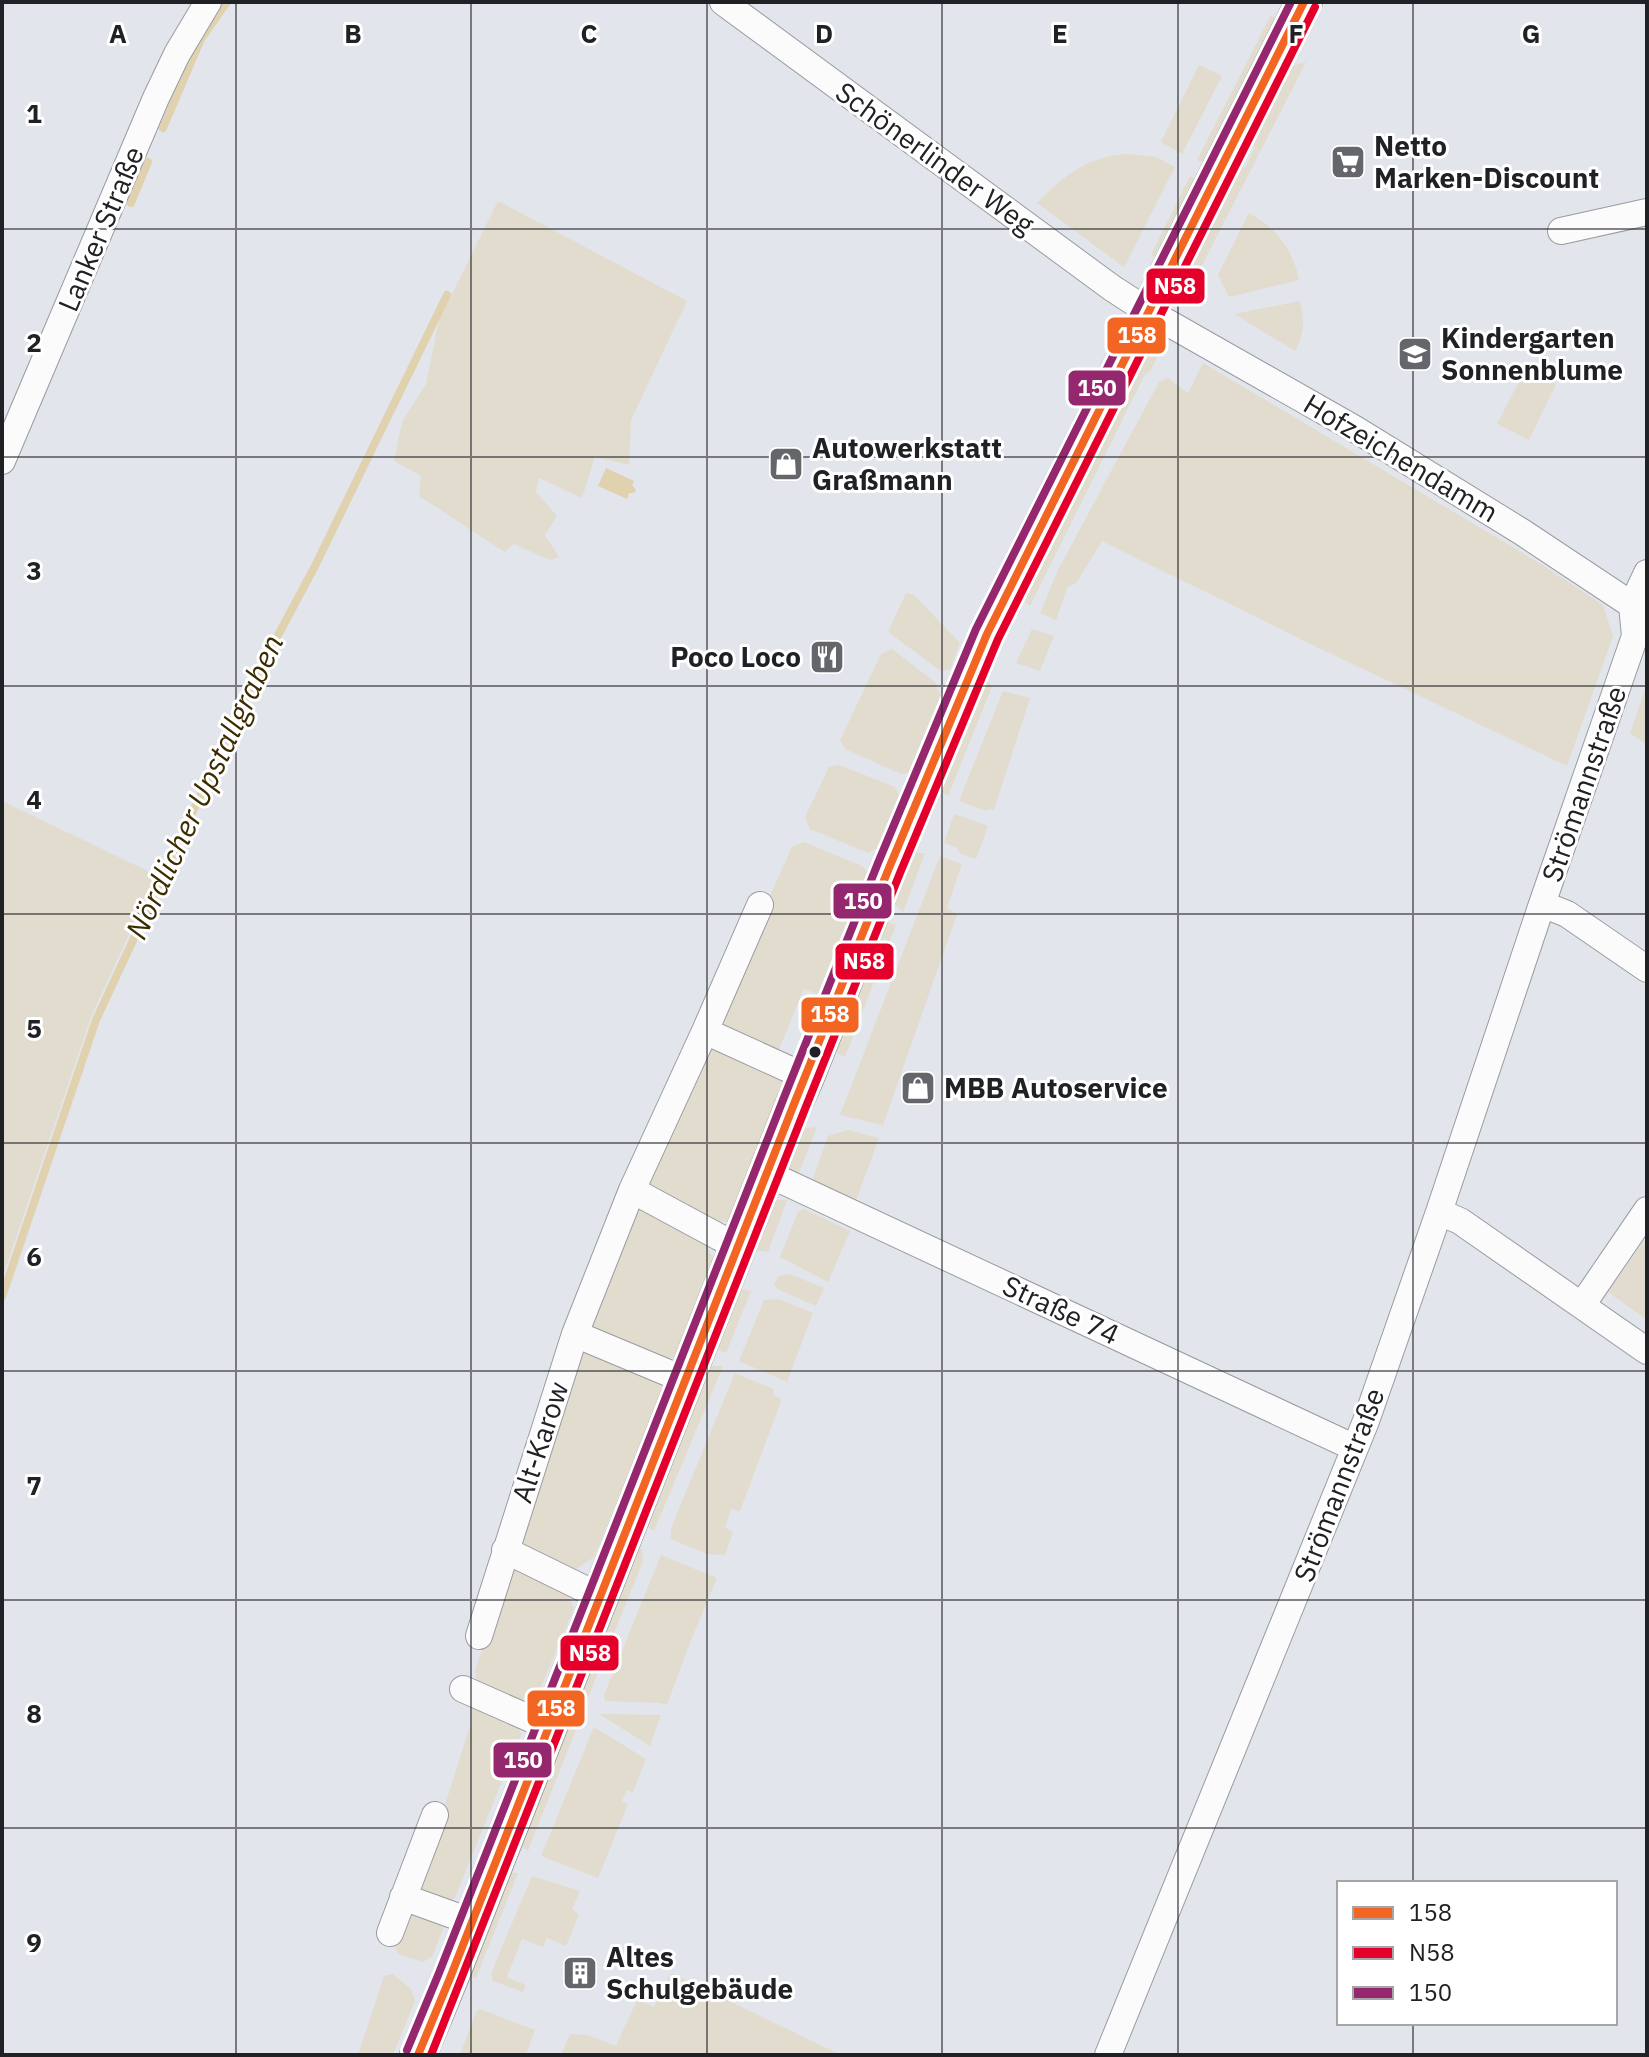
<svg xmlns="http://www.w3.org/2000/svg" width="1649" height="2057" font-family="'IBM Plex Sans',sans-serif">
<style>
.green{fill:#e1dccd}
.water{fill:#e0d2ae}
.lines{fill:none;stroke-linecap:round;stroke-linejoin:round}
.stream{stroke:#e0d2ae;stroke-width:8}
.street-casing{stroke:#999ba0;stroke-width:28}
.secondary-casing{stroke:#999ba0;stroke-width:38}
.street{stroke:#fbfbfc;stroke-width:26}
.secondary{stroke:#fbfbfc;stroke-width:36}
.bus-1-casing{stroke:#fff;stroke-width:14}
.bus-2-casing{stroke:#fff;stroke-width:14}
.bus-3-casing{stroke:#fff;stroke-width:14}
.bus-1{stroke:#f26522;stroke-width:8}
.bus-2{stroke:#e4002b;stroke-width:8}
.bus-3{stroke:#95276e;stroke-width:8}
.grid{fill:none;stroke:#202125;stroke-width:2;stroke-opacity:0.55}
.bus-dot{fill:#202125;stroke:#fff;stroke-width:3}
.labels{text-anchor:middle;stroke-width:6;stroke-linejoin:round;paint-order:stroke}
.poi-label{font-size:28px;font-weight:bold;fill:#202125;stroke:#fff;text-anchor:start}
.street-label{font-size:28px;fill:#202125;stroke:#fff}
.water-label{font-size:30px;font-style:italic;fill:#3b2c00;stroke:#fff}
.grid-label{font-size:26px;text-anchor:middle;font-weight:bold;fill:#202125;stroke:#fff;stroke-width:6;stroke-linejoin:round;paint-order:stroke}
.line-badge{stroke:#fff;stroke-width:3}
.badge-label{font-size:22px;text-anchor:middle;font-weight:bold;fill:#fff}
</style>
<rect width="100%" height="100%" fill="#e3e5ec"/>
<path class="green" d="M1271,15L1276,19L1207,164L1197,160Z
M1306,62L1195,279L1184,273L1235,165L1245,168L1255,147L1248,143L1286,68Z
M1199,65L1222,76L1182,154L1161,142Z
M1127,154L1156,157L1175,167L1124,267L1037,203C1065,175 1086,157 1127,154Z
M1190,176L1198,181L1158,258L1151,255Z
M498,201L687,301L631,420L629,465L595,457L582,498L539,478L536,492L557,516L545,535L559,557L550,560L514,544L505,552L419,496L421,476L394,461L402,422L426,384L439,320Z
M1249,213C1276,229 1293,248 1299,280L1229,297L1218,275Z
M1300,301C1304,319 1305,334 1295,351L1234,314Z
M1158,340L1164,344L1150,371L1144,376L1030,606L1025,602L1023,591L1150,344Z
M1203,363L1541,564L1603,605L1613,636L1567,766L1321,649L1102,541L1077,582L1067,588L1056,620L1040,613L1058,570L1159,382L1168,378L1188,393Z
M1525,370L1556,384L1529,440L1497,424Z
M906,593L914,595L960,643L950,669L941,671L888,632Z
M1032,629L1054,636L1040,671L1016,663Z
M892,649L935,682L941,696L910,772L901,774L845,749L840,740L881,654Z
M983,682H988L992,687L948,796L939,790Z
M1647,684V745L1630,733Z
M1003,691L1030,698L994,810L988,809L986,811L959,801Z
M839,765L895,787L900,797L880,847L868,853L810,829L805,817L829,767Z
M2,801L156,875L91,1017L2,1279Z
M954,814L988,826L976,859L961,854L956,847L944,843Z
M804,842L862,866L869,873L820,995L804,989L777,1054L720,1029L715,1017L792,847Z
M910,853H925L903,912L890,900Z
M940,856L962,864L947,908L957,914L883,1125L840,1115Z
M886,922L896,925L845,1057L837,1053L838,1045Z
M713,1045L778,1074L784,1085L729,1222L706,1221L650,1190L646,1177L703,1052Z
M817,1127L798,1175L787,1169L800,1129Z
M848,1130L879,1138L855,1203L812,1181L828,1136Z
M783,1200H787L768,1252L755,1250L774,1201Z
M647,1205L700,1233L714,1260L675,1357L662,1360L594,1334L591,1324L631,1212Z
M804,1209L850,1231L828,1282L780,1257L798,1212Z
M1647,1236V1320L1608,1292Z
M790,1274L824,1288L816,1306L777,1289L774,1284L779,1276Z
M736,1288L751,1291L726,1353L718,1350L713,1343Z
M779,1299L813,1313L787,1382L739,1361L764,1300Z
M591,1349L658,1377L662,1390L594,1557L575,1570L525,1546L520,1530L577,1354Z
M703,1366H723L654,1531L642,1523Z
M735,1373L773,1389L774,1396L782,1399L740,1511L731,1509L725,1527L733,1532L725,1555L707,1554L671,1539V1528Z
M632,1549H642L643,1561L587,1700L578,1698Z
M661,1555L717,1578L687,1650L667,1705L660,1703L605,1701L604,1695Z
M520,1566L565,1590L574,1608L536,1699L522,1707L479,1688L475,1671L508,1570Z
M471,1703L516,1721L521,1734L455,1898L444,1905L421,1896L416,1884L444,1808L471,1723Z
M599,1714L661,1715L650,1746Z
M563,1719L579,1722L528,1851L518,1843Z
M594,1727L646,1759L633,1792L627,1790L622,1801L628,1804L598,1878L541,1856Z
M500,1872L518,1873L476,1978L466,1974Z
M532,1876L580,1891L572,1909L579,1915L566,1946L547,1938L543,1947L522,1939L507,1977L526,1985L523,1992L493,1981L491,1973Z
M410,1904L439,1916L443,1929L432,1957L423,1962L398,1954L394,1944Z
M671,1973L841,2055H561L570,2034L587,2035L616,2046L637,2000L654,2007Z
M393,1974L411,1989L415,2001L393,2055H358L384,1976Z
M480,2009L535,2030L526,2055H460L476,2012Z"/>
<path class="water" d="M606,468L634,481L632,485L636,490L634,493H629L627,499L598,486Z"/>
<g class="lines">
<path class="stream" d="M163,128L201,39L227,2
M131,203L148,162
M2,1297L96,1020L253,682L315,566L447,295"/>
<g class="street-casing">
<path id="street" d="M723,2L1112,288L1149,312L1355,429L1522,532L1644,613
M1561,231L1647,212
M2,461L156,98L177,54L208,2
M1542,904L1567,914L1647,969
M760,905L705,1031L806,1077
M766,1173L1355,1448
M632,1190L719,1237L738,1246
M1439,1212L1460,1221L1647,1351
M1582,1305L1647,1210
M575,1334L685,1380
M505,1550L599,1596
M479,1636L575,1334L632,1190L705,1031
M463,1689L549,1727
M403,1897L472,1922
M390,1933L435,1815
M1108,2055L1366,1421L1439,1212L1542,904L1635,636L1632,605L1647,573"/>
</g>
<g class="secondary-casing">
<path id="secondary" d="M418,2055L450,1978L794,1104L806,1077L889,868L987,634L1304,2"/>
</g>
<use href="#street" class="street"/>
<use href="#secondary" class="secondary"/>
<g class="bus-1-casing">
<path id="bus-1" d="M418,2055L450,1978L794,1104L889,868L987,634L1304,2"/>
</g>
<g class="bus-2-casing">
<path id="bus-2" d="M431,2055L805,1109L900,873L998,639L1315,7"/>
</g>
<g class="bus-3-casing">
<path id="bus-3" d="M407,2050L439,1973L783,1100L878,863L976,629L1291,2"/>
</g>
<use href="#bus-1" class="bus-1"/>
<use href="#bus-2" class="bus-2"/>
<use href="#bus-3" class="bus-3"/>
</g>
<path class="grid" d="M236,2V2055M471,2V2055M707,2V2055M942,2V2055M1178,2V2055M1413,2V1883M2,229H1647M2,457H1647M2,686H1647M2,914H1647M2,1143H1647M2,1371H1647M2,1600H1647M2,1828H1647M1413,2023V2055"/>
<defs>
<g id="supermarket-square" transform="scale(1.8)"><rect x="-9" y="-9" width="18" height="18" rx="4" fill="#64666b" stroke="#fff"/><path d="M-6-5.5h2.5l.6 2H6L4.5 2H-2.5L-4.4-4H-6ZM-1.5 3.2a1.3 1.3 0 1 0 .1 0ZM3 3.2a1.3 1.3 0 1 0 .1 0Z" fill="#fff"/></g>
<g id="school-square" transform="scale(1.8)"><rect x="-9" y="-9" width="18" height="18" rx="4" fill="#64666b" stroke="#fff"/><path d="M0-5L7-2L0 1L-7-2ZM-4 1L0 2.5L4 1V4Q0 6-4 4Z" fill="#fff"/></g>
<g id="shop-square" transform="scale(1.8)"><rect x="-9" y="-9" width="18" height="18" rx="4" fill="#64666b" stroke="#fff"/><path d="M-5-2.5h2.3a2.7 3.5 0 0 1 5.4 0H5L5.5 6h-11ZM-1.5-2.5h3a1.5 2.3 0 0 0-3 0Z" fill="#fff"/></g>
<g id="restaurant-square" transform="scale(1.8)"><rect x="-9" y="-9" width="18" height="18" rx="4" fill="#64666b" stroke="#fff"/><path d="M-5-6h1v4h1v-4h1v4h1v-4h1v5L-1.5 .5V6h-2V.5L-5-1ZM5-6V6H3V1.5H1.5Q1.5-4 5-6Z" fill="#fff"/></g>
<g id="building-square" transform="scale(1.8)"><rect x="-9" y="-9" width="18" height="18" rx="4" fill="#64666b" stroke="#fff"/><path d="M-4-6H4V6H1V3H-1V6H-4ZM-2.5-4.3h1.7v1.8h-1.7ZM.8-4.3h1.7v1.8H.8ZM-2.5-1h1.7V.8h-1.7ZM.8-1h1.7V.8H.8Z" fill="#fff"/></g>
</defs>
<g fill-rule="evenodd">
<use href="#supermarket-square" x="1348" y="162"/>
<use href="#school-square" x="1415" y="354"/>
<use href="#shop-square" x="786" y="464"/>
<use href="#restaurant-square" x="827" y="657"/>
<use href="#shop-square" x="918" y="1088"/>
<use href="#building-square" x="580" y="1973"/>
</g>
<circle class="bus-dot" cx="815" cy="1052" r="7"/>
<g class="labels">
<g class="poi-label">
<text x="1374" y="156">Netto<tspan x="1374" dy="32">Marken-Discount</tspan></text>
<text x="1441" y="348">Kindergarten<tspan x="1441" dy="32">Sonnenblume</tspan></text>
<text x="812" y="458">Autowerkstatt<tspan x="812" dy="32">Graßmann</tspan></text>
<text x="801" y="667" text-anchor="end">Poco Loco</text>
<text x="944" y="1098">MBB Autoservice</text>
<text x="606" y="1967">Altes<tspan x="606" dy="32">Schulgebäude</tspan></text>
</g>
<g class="street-label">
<text transform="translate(935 158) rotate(36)" y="10">Schönerlinder Weg</text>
<text transform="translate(101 229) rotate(-67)" y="10">Lanker Straße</text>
<text transform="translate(1401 458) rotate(31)" y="10">Hofzeichendamm</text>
<text transform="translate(1584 784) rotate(-71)" y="10">Strömannstraße</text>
<text transform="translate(1061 1310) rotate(25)" y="10">Straße 74</text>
<text transform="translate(540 1442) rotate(-72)" y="10">Alt-Karow</text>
<text transform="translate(1339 1485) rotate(-69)" y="10">Strömannstraße</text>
</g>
<g class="water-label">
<text transform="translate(205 787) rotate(-65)" y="10">Nördlicher Upstallgraben</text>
</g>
</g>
<g class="grid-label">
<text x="118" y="43">A</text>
<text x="353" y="43">B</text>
<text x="589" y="43">C</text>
<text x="824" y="43">D</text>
<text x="1060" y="43">E</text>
<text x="1296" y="43">F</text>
<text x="1531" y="43">G</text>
<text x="34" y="123">1</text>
<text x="34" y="352">2</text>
<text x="34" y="580">3</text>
<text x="34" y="809">4</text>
<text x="34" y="1038">5</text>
<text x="34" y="1266">6</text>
<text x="34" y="1495">7</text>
<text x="34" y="1723">8</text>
<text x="34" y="1952">9</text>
</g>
<g class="line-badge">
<rect x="1145" y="267" width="61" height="38" rx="8" fill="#e4002b"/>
<rect x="1106" y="316" width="61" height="39" rx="8" fill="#f26522"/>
<rect x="1067" y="369" width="60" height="38" rx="8" fill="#95276e"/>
<rect x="832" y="882" width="61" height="38" rx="8" fill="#95276e"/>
<rect x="834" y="942" width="61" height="39" rx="8" fill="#e4002b"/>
<rect x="800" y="996" width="60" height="38" rx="8" fill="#f26522"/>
<rect x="559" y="1634" width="61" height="38" rx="8" fill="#e4002b"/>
<rect x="526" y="1689" width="60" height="39" rx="8" fill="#f26522"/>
<rect x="492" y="1741" width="61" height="38" rx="8" fill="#95276e"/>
</g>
<g class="badge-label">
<text x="1175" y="294">N58</text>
<text x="1137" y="343">158</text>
<text x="1097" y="396">150</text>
<text x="863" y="909">150</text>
<text x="864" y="969">N58</text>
<text x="830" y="1022">158</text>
<text x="590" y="1661">N58</text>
<text x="556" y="1716">158</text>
<text x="523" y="1768">150</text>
</g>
<rect width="1649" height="2057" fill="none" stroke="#202125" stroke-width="8"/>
<rect x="1337" y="1881" width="280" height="144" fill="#ffffff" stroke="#a6a6a8" stroke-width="2"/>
<rect x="1353" y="1907" width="40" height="12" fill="#f26522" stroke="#a6a6a8" stroke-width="2"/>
<text x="1409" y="1921" font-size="24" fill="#202125">158</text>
<rect x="1353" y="1947" width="40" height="12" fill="#e4002b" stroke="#a6a6a8" stroke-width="2"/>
<text x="1409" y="1961" font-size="24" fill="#202125">N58</text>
<rect x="1353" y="1987" width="40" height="12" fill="#95276e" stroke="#a6a6a8" stroke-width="2"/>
<text x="1409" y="2001" font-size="24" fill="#202125">150</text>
</svg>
